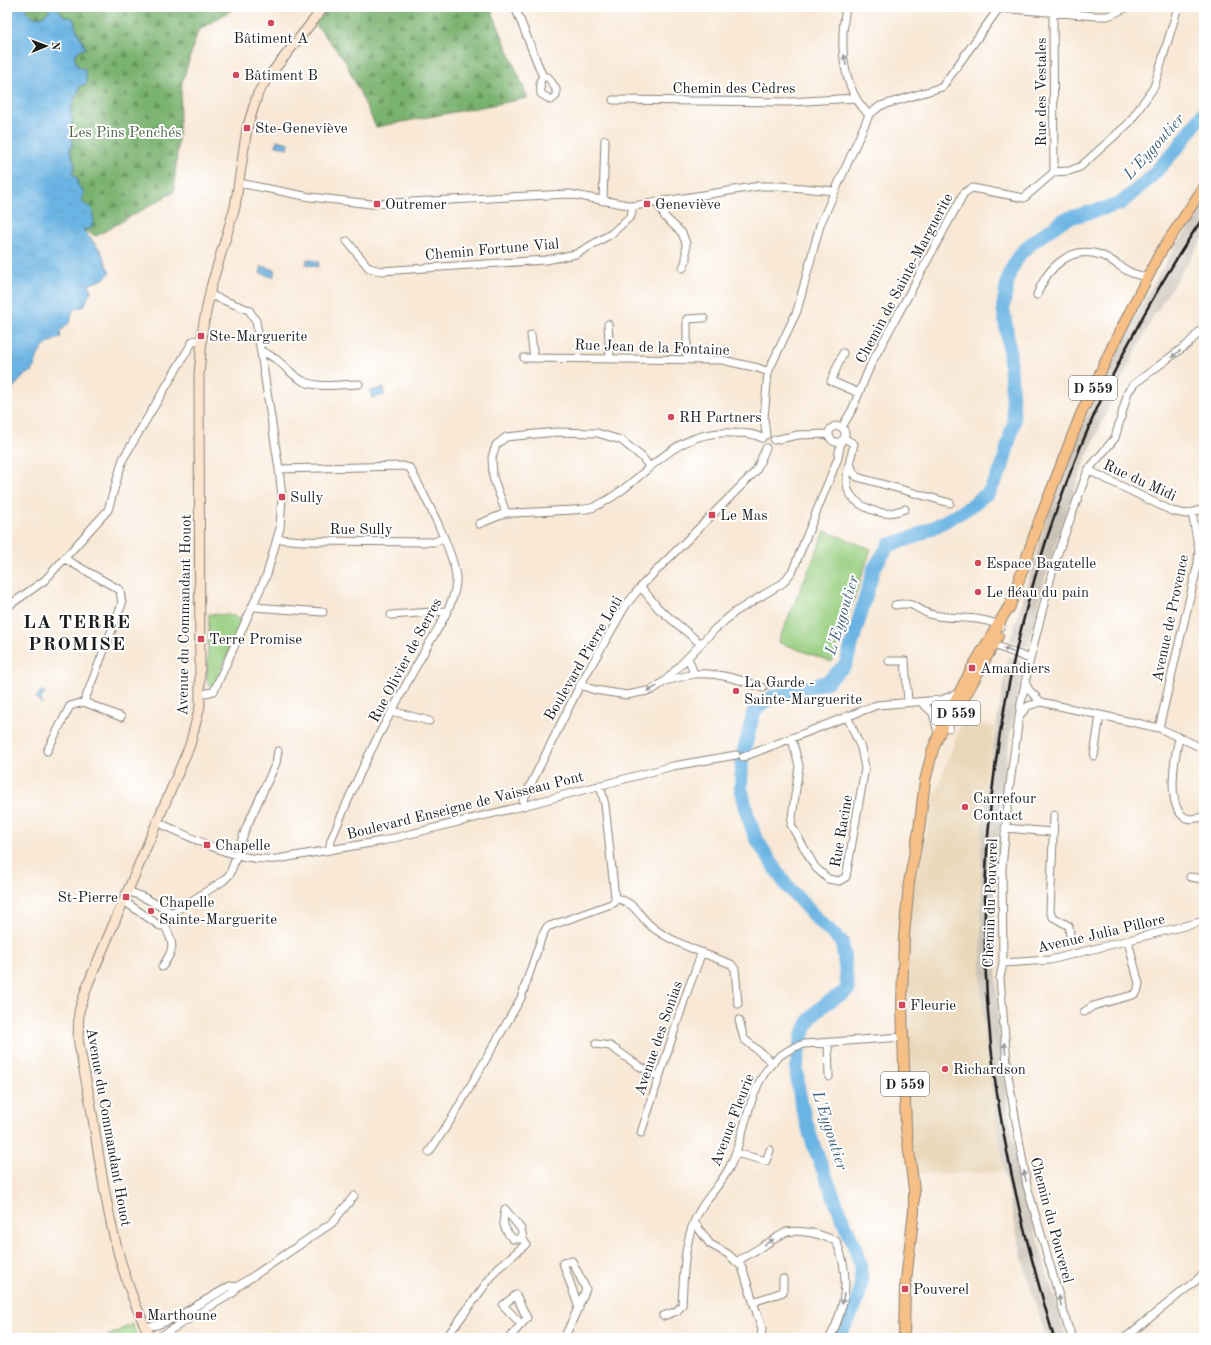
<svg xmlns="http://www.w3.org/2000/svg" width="1211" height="1345" font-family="'Old Standard TT',serif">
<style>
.built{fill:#ead8ba}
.industrial{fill:#cac3b8}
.green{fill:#99cf81;stroke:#5a764e}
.forest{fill:url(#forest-firs);stroke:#4b6746}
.water{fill:url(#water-ripples);stroke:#436880}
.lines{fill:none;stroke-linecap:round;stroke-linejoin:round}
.river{stroke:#6ab4e3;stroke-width:14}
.street-casing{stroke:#8a8278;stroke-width:9}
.secondary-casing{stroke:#8a8278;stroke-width:11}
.primary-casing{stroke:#8a8278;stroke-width:12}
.street{stroke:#fff;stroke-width:7}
.secondary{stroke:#fbe5cf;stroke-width:9}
.primary{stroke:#f5bf86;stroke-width:10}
.rail{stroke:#1c1c1c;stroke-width:2.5}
.oneway{fill:#999}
.poi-dot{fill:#d1495b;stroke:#fff;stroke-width:1.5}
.labels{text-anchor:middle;stroke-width:4;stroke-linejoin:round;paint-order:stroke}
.shield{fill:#fff;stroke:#606060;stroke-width:1}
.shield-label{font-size:14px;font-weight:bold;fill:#1c1c1c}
.poi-label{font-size:15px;fill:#1c1c1c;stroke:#fff;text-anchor:start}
.street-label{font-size:15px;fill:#1c1c1c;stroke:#fff}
.park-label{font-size:15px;fill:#4e6444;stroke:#fff}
.water-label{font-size:16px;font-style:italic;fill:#3f6076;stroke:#fff}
.district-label{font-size:19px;font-weight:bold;letter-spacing:1px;fill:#1c1c1c;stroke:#fff}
</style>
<defs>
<pattern id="forest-firs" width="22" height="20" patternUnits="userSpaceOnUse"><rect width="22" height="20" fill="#7ab26f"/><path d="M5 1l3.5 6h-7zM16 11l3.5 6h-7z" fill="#63905a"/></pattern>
<pattern id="water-ripples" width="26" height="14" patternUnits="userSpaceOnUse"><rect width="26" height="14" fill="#6ab4e3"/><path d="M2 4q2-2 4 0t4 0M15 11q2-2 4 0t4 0" fill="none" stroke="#5b9ac2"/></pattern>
</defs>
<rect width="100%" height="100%" fill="#fff"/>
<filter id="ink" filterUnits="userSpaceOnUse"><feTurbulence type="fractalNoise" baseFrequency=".025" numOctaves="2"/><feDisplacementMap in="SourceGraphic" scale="8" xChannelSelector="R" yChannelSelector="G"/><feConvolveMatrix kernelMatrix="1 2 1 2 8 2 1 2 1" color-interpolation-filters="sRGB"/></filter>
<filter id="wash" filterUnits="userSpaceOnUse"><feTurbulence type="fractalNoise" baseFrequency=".012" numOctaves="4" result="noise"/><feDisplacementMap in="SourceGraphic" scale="16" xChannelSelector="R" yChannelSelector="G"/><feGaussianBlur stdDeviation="0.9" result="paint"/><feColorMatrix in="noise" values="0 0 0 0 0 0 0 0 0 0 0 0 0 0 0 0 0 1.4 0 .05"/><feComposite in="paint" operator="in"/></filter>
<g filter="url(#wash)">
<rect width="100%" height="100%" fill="#f8e8d5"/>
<path class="built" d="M962,723L995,726L986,788L981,845L980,927L985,1042L1004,1172L917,1174L910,1130L909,965L912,897L935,794Z"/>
<path class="industrial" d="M1204,204V237L1153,317L1122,379L1086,458L1065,516L1047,571L1028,647L1010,641L1046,521L1071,453L1097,392L1142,304L1169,257Z
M1008,656L1025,662L1013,719L1005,770L997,853L994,900L998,1022L1008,1109L1024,1191L1066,1338H1046L1022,1258L1004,1172L985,1042L981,982V845L986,788Z"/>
<path class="green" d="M825,531L871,549L832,662L778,642Z
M209,614L232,615L243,621L214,685H209L207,679Z
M132,1324L138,1338H104Z"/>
<path class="forest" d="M25,7H52L44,16L35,18L26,11Z
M56,7H236L198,31L182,83L174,192L96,236L83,230L91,228L94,221L81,201L84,192L78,185L77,178L71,173L75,164L70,150C74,140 69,131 73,121C68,111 73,100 79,92L78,67L74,57L78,51L86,48L77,31L73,18L65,17Z
M330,7H490L528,98L376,127L344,59L315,24Z"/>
<path class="water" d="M7,7H25L26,11L36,18L44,16L52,7H56L65,17L73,18L77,31L86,48L78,51L74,57L78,67L85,69L87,83L79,87C78,99 66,106 73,121L70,129L73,143L70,150L75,164L74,170L71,173L77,178L78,185L84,192L81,201L92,209L94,221L91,228L83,230L101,251L110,273L102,280L89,284L91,291L84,306L73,310L70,322L60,332L61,337C42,345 38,351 33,371L26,374L7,394Z
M277,140L289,143L288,148L276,146Z
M307,259L319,262L318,267L306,264Z
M262,266L275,270L273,277L260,273Z
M384,388L385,395L372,398L370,391Z
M40,691L46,693L41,698L42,704L36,698Z"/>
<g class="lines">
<path class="river" d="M837,1338C848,1321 859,1303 861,1283C863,1261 852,1241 844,1222C827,1178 800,1122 797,1075C796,1059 800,1039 807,1025C814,1008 834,999 848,990L842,942L818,920L786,885L755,837L747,813L741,787L742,759L754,711L772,697L827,682L846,664L874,568L889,545L914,537L938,525L965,510L989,492L1002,468L1014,422L1009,347L1003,307L1009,274L1019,255L1035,240L1065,219L1120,204L1150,178L1180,145L1204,112"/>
</g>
</g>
<g filter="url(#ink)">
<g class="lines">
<g class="street-casing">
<path id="street" d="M515,7L543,77
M846,7C841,36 841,71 856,98C859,104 865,110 869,115
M999,8L1096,16H1108L1128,7
M543,77H548L556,89V96L551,100L541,94L540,81Z
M613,100L789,102L856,98
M1054,172L1053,12L1055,7
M239,183L310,197L371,204L569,194L633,206L760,186H780L835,191
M603,201L605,140
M657,202L665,217L682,233L686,243V260L683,268
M347,241L369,268L381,271L546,260L576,254L611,234L631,216L633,206
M1037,295C1047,268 1071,243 1103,256C1113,260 1122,269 1132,273C1137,275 1143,276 1147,277
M608,324L610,358
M531,335L534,358
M261,351C282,359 287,373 303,381C319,389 342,384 359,384
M843,353L831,381L859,393
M524,358L722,360L758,368L768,372
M687,359V319L704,318
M829 434a8 8 0 1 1 16 0a8 8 0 1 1-16 0Z
M842,427L852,410L871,364L964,193L972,188L1024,198L1054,172L1069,171L1080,167L1129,123L1154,87L1178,7
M766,435L764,418L768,372L797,311L820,225L869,115L880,106L942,87L999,8
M844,438L854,444C851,458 846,470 847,484C848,501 869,511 884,513C890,514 899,511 905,509
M774,440L798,435L829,434
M850,463L853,472L857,477L950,503
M649,466L642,457L621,440L597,433L556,432L506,437L496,445L492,457L493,477L506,513C528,513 550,511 573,510C579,509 588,510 594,507C645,484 669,429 732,433C743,433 753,433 762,438
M279,469L403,466L410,468C423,493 458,558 456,582C455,602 438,629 428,645C416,666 404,688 393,709C369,751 350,795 331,840L329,850
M1088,470L1172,511L1186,514L1204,509
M479,524L506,513
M278,539L303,541L434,542L443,538
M641,587L658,608L701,644
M895,605C919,601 915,611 933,615C956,620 979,615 1001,626
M7,607L45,580L108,510L123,459L193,341L201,339
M253,607L323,612
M391,615L446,611
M989,643L1030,659
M688,657L694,674C718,672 741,680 763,688
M889,661H905L908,702
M665,681L694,674
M1025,682L1029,690L1041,702
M580,685L595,690L627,695L652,690L665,681L715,629L735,612L783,583L793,570L838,458L841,441
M200,695L214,691L267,574L280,528L282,497L279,469L256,321L249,310L210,295
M84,702L121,717
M921,702L933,713L939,736
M392,711L429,721
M1020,715L1028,706L1041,702L1159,728L1204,749
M949,728L950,712
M1159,728L1198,563L1199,550L1192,513
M1179,738C1175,755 1165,808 1186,818C1192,820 1198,818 1204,817
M792,739L799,766L791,825L815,867L828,879L839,881L846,877L865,768L861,748L847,716
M47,751L70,706L84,702L122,604L120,590L65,559
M1094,756L1100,715
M743,757L877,705L941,700L959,693
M600,785L605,805L615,898
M523,806V800L580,685L626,605L643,584L756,471L766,448
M1054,815L1050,912L1053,917L1069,926L1070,937
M157,822C196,839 233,862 277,859L382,841L523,806L673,766L736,755
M1005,828L1052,832
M1190,877L1204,879
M128,891L145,898L172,913
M615,898C636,903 637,914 651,926C665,939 712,957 731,964L735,969L738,1004
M124,901L160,926H165L169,921L172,913
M172,913L223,881L230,874L246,828L276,763L278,751
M1003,963L1050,960L1204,921
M162,967C174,950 175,945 165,926
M1084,1012L1093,1006L1133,995L1137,992L1139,984L1128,941
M739,1020L744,1039L772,1062
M828,1042L829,1077
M596,1044L610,1046L639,1066L658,1076
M641,1133L686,995L702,952
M429,1152L452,1118L521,998L542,936L547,927L614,903L615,898
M736,1153L766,1161L770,1150
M694,1222L710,1244L728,1254L742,1267L762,1329L761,1338
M736,1262L786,1232C804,1229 819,1234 836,1241C851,1275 846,1306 830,1338
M753,1302L783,1292V1279
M663,1316L677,1311L682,1305C684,1274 683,1238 700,1210C710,1193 725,1180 732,1162C751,1118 750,1059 804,1044L903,1037
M145,1327L157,1325L177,1317L230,1286L237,1287
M157,1338L233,1293L237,1287L332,1223L354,1196
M446,1338L497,1269L526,1244L523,1239L521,1229L505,1209C502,1222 503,1229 513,1239H523
M509,1338L527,1318L516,1295L503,1305L521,1324
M564,1338C572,1322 579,1306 586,1289L572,1261L563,1263L579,1308
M1073,1338L1068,1327L1027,1186L1008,1075L1000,978L1003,963L1002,868L1009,791L1021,703L1030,659L1055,561L1088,470L1115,438L1128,392L1134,384L1188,344L1204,327
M1125,1338L1204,1274"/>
</g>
<g class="secondary-casing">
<path id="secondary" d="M151,1338C114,1268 104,1190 92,1113C88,1088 82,1063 78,1038L79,1011L88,984L190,745L200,706L199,375L203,327L211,287L235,207L247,128L258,93L269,76L324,7"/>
</g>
<g class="primary-casing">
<path id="primary" d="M1009,609L1040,519L1081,414L1115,341L1160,253L1204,187
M964,698L998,636
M904,1338L905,1289L914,1211V1190L906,1127L902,1005L904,937L909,883L919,830L925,781L933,749L944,722L972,668L1011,603"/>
</g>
<use href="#street" class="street"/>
<use href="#secondary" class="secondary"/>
<use href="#primary" class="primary"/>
<path class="rail" d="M1054,1338C1029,1253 1007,1168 995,1080C955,777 1035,468 1204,216"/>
</g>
<defs><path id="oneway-solid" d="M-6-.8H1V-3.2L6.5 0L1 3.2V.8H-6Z"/></defs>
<g class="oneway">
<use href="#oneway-solid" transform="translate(845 60) rotate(-101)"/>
<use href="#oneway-solid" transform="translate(1176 354) rotate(141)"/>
<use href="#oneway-solid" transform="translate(1008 650) rotate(-159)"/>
<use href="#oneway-solid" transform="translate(652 689) rotate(153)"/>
<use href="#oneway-solid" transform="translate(1005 1048) rotate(-96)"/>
<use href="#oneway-solid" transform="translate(1025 1176) rotate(-101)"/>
<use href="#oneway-solid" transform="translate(769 1242) rotate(-31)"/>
<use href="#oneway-solid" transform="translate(843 1299) rotate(100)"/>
<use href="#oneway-solid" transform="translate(1060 1301) rotate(-106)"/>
</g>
</g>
<g class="poi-dot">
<circle cx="271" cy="23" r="4"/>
<circle cx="236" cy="75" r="4"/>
<rect x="243" y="124" width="8" height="8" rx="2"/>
<rect x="373" y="200" width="8" height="8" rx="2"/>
<rect x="643" y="200" width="8" height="8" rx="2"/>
<rect x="197" y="332" width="8" height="8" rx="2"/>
<circle cx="671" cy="417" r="4"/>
<rect x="278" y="493" width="8" height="8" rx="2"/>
<rect x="708" y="511" width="8" height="8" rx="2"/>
<circle cx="978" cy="563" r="4"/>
<circle cx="978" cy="592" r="4"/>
<rect x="197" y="635" width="8" height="8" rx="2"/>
<rect x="968" y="664" width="8" height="8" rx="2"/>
<circle cx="736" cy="691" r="4"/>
<circle cx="965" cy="807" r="4"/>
<rect x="203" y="841" width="8" height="8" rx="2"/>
<rect x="122" y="893" width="8" height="8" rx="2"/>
<circle cx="151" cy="911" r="4"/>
<rect x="898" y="1001" width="8" height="8" rx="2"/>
<circle cx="945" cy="1069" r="4"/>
<rect x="901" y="1285" width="8" height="8" rx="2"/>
<rect x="135" y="1311" width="8" height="8" rx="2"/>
</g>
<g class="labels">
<g class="shield">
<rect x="1069" y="376" width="48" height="24" rx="3"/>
<rect x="932" y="701" width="48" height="24" rx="3"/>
<rect x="881" y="1072" width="48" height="24" rx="3"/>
</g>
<g class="shield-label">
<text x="1093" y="393">D 559</text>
<text x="956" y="718">D 559</text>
<text x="905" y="1089">D 559</text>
</g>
<g class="poi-label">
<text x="271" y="43" text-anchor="middle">Bâtiment A</text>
<text x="244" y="80">Bâtiment B</text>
<text x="255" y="133">Ste-Geneviève</text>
<text x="385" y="209">Outremer</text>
<text x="655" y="209">Geneviève</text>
<text x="209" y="341">Ste-Marguerite</text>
<text x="679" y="422">RH Partners</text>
<text x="290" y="502">Sully</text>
<text x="720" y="520">Le Mas</text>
<text x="986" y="568">Espace Bagatelle</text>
<text x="986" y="597">Le fléau du pain</text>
<text x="209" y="644">Terre Promise</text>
<text x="980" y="673">Amandiers</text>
<text x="744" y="687">La Garde -<tspan x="744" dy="17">Sainte-Marguerite</tspan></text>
<text x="973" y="803">Carrefour<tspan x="973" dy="17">Contact</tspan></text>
<text x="215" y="850">Chapelle</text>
<text x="118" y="902" text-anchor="end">St-Pierre</text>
<text x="159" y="907">Chapelle<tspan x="159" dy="17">Sainte-Marguerite</tspan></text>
<text x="910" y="1010">Fleurie</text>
<text x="953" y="1074">Richardson</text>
<text x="913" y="1294">Pouverel</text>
<text x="147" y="1320">Marthoune</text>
</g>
<g class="street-label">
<text x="734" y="93">Chemin des Cèdres</text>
<text transform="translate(1041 92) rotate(-90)" y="5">Rue des Vestales</text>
<text transform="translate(492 249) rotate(-5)" y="5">Chemin Fortune Vial</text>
<text transform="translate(904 278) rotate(-62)" y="5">Chemin de Sainte-Marguerite</text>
<text transform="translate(652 347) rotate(2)" y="5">Rue Jean de la Fontaine</text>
<text transform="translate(1140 480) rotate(25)" y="5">Rue du Midi</text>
<text x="361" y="534">Rue Sully</text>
<text transform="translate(184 615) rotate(-89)" y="5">Avenue du Commandant Houot</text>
<text transform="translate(1170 618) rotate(-78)" y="5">Avenue de Provence</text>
<text transform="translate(583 658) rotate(-60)" y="5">Boulevard Pierre Loti</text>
<text transform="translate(405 660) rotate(-62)" y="5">Rue Olivier de Serres</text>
<text transform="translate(465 805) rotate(-14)" y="5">Boulevard Enseigne de Vaisseau Pont</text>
<text transform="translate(841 831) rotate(-80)" y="5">Rue Racine</text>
<text transform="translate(990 903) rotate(-88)" y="5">Chemin du Pouverel</text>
<text transform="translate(1101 933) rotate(-13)" y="5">Avenue Julia Pillore</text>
<text transform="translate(658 1038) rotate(-71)" y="5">Avenue des Sonias</text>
<text transform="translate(732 1120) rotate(-69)" y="5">Avenue Fleurie</text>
<text transform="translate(109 1127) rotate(80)" y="5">Avenue du Commandant Houot</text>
<text transform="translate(1052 1220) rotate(75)" y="5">Chemin du Pouverel</text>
</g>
<g class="park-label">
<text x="125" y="137">Les Pins Penchés</text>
</g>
<g class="water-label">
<text transform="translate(1153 146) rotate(-48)" y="6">L'Eygoutier</text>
<text transform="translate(841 615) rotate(-73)" y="6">L'Eygoutier</text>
<text transform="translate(831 1130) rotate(72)" y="6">L'Eygoutier</text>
</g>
<g class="district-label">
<text x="77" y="628">LA TERRE<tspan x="77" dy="22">PROMISE</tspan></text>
</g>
</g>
<rect width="1211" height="1345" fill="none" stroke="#fff" stroke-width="24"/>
<g transform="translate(46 46) rotate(89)" stroke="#ffffff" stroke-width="3" paint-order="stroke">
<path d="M0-3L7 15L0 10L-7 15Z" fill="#1c1c1c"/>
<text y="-6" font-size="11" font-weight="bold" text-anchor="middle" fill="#1c1c1c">N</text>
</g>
</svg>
